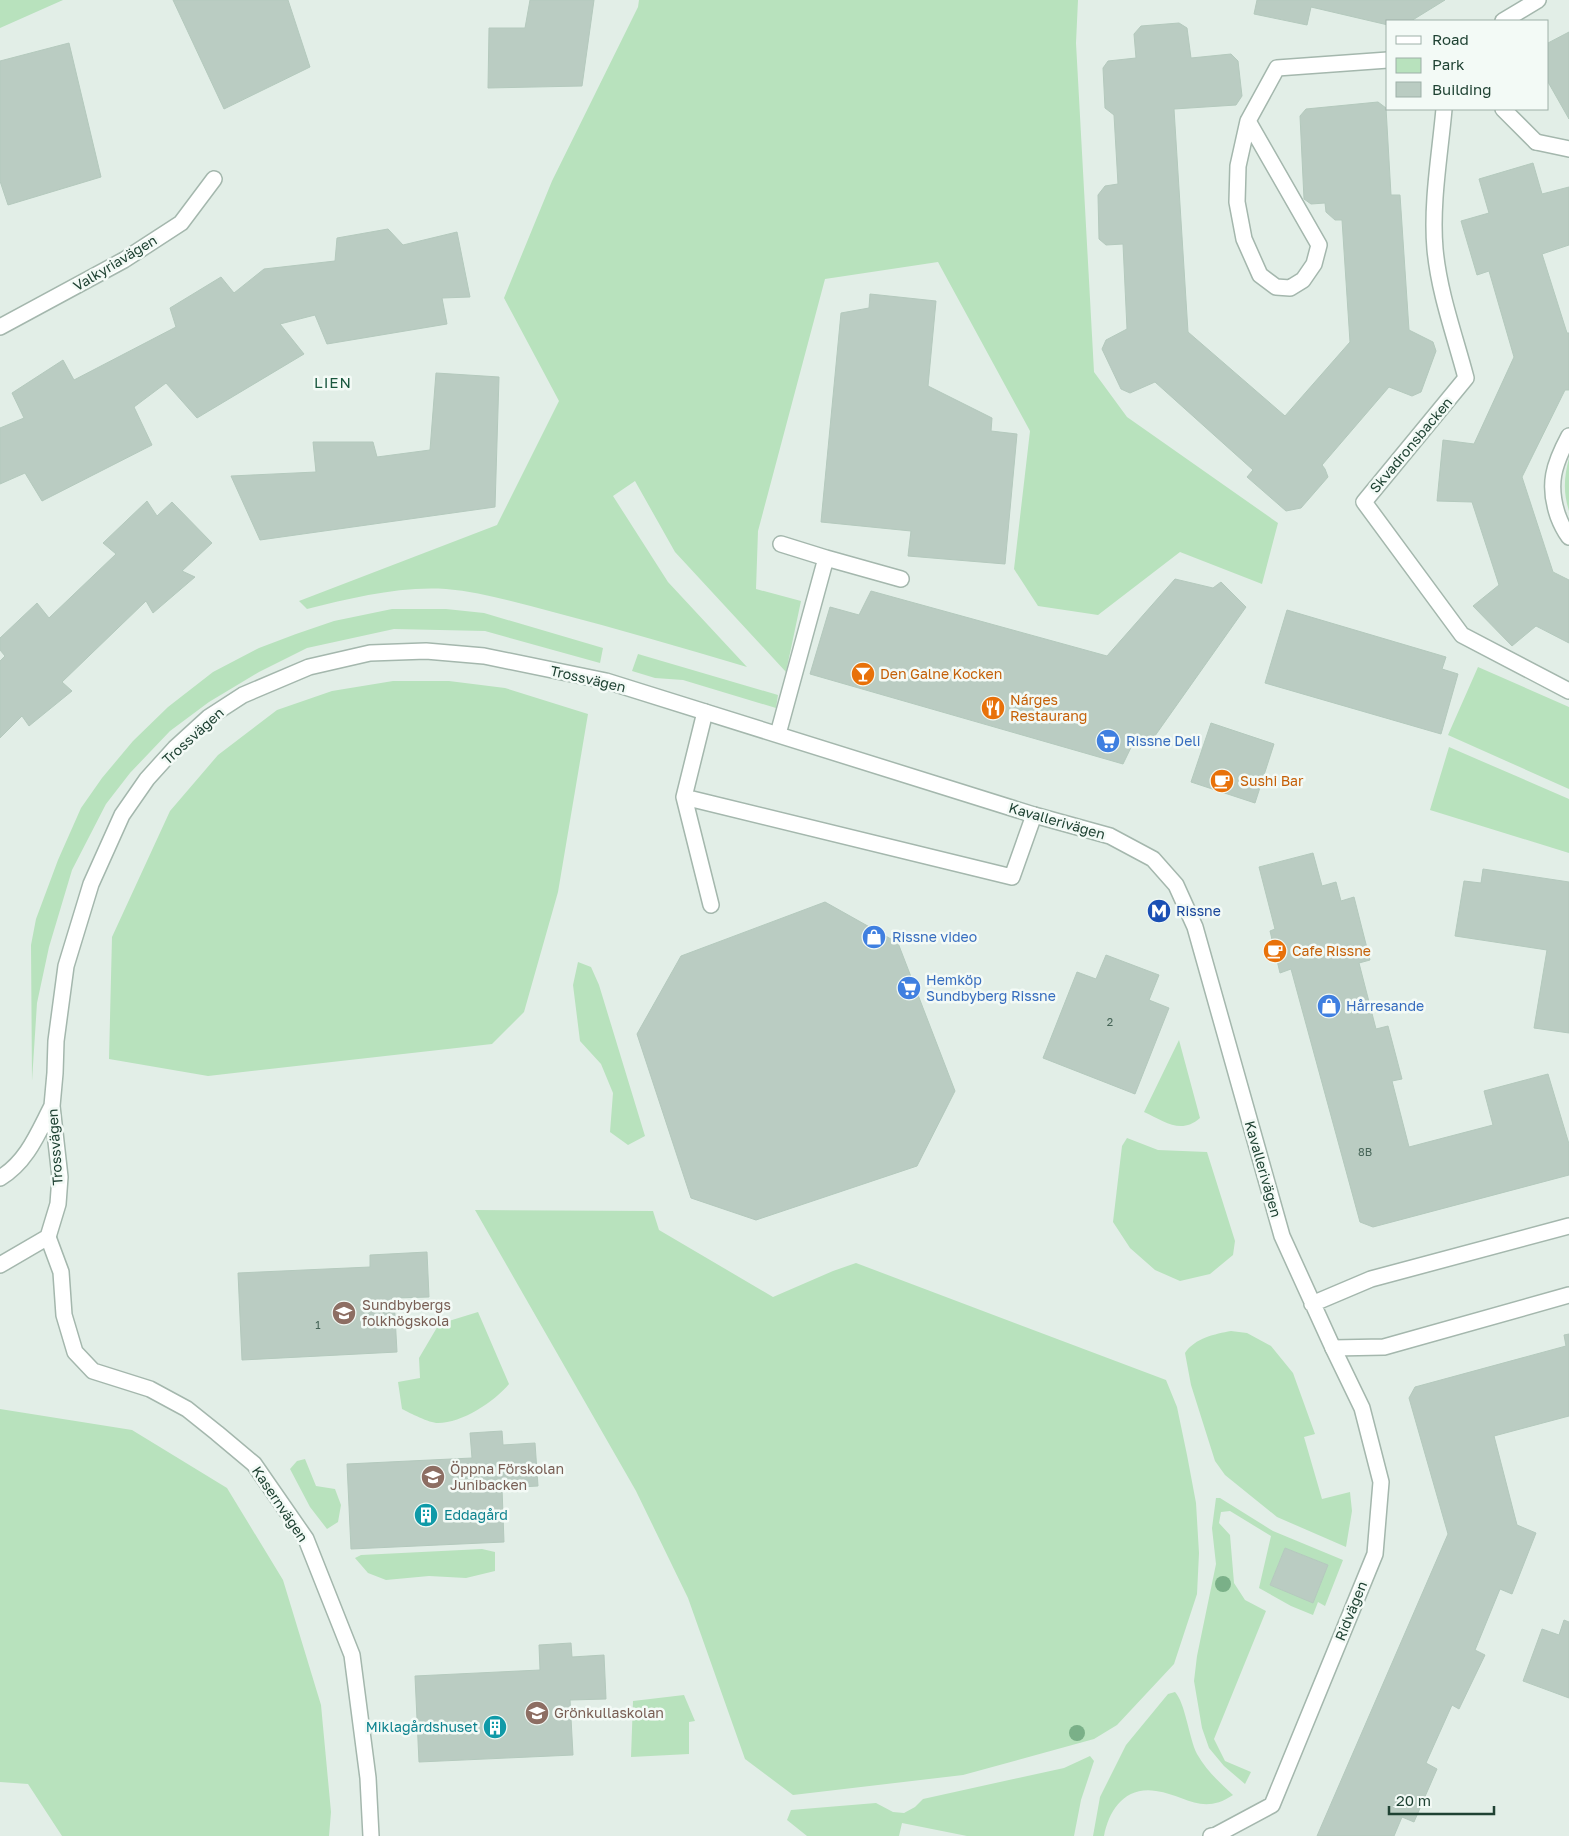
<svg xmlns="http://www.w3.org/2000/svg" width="1569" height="1836" font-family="'Golos Text',sans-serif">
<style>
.green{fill:#b8e2bd;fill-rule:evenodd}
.building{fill:#baccc2;stroke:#b4c9bd}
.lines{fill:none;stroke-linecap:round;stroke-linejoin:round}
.service-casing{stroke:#a4b7ad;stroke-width:18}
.minor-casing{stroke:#a4b7ad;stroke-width:18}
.tertiary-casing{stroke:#a4b7ad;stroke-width:18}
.service{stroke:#fff;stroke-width:15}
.minor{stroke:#fff;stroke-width:15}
.tertiary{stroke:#fff;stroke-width:15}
.tree{fill:#7ab088}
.labels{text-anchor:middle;stroke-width:5;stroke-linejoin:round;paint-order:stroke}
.number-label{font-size:11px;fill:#466457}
.street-label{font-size:14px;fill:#1f4233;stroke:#f3faf6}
.food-label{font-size:14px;fill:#c56008;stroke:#f3faf6;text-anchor:start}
.shop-label{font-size:14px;fill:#366cbe;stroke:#f3faf6;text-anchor:start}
.transit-label{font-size:14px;fill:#164399;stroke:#f3faf6;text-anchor:start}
.education-label{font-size:14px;fill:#785e54;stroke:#f3faf6;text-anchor:start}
.culture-label{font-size:14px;fill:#0d838f;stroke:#f3faf6;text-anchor:start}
.neighbourhood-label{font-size:15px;letter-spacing:1px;fill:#19573e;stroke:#f3faf6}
</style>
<rect width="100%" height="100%" fill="#e2eee7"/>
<path class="green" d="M0,0H63L0,28Z
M639,0H1078L1076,43L1094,372L1127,417L1278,523L1262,584L1180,552L1098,615L1038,606L1014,569L1030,431L938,262L825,279L758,531L756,589L801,601L786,672L675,552L635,481L613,496L668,582L747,667C683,648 618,629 553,612C518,603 482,592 446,589C399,586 352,598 307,609L299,601L497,525L559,401L504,298L552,181L638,7Z
M1569,458V511C1563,492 1564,477 1569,458Z
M392,609H446L484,613L603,648L600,663L485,631L394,629L307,648L259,672L209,702L170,731L130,773L106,804L72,870L49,947L37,1003L32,1081L31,945L36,919L58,860L81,808L102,778L133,741L168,707L213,672L259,648L296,634L334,621Z
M638,654L778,695L776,708L683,680L655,678L632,671Z
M1478,667L1569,707V789L1448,735Z
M393,681H449L505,688L588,714L558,892L524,1012L492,1044L208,1076L109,1059L112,937L170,811L218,755L277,710L332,691Z
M1449,747L1569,799V853L1430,810Z
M578,962L591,967L599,985L645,1136L628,1145L610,1132L613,1093L601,1064L580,1041L573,985Z
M1179,1040L1200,1118C1181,1135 1164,1121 1144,1112Z
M1127,1138L1158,1150L1207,1152L1235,1241L1233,1255L1210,1274L1180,1281L1155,1270L1130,1248L1113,1222L1122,1146Z
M475,1210L653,1211L659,1230L773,1297L833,1271L856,1263L1166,1380L1177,1407L1187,1455L1196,1503L1199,1553L1197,1594L1174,1664L1117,1725L1094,1739L963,1775L793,1795L745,1759L688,1598L636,1491Z
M478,1312L509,1384C494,1402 462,1423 438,1423C429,1423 410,1413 402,1409L398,1382L420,1378L419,1358L439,1324Z
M1231,1331L1247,1333L1271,1346L1293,1373L1315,1434L1304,1437L1322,1499L1350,1492L1352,1511L1346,1547L1277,1517L1225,1475L1215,1461L1191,1385L1185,1353C1195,1338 1215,1334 1231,1331Z
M0,1409L132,1430L227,1488L283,1580L321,1705L331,1812L329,1836H62L28,1784L0,1782Z
M305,1459L316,1486L335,1489L341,1505L338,1522L327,1529L310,1507L290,1469L297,1461Z
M1216,1498H1220L1273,1531L1343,1560L1325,1606L1318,1602L1313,1615L1291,1606L1259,1588L1271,1536L1230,1511L1221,1512L1219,1523L1230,1535L1234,1583L1245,1600L1266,1611L1214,1739L1225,1761L1251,1772L1245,1784L1224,1766L1209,1748L1202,1728L1194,1681L1197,1656L1216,1564L1212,1528ZM1285,1548L1328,1565L1313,1602L1270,1585Z
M482,1549L495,1552V1571L466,1578L429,1576L386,1580L368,1573L355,1558L361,1555Z
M1175,1692C1185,1702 1189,1738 1197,1754C1206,1770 1219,1782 1233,1795C1202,1816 1185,1795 1156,1791C1125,1786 1109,1810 1104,1836H1093L1100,1797L1126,1745L1168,1694Z
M684,1695L695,1721L689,1722V1754L631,1757L633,1701Z
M1090,1756L1094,1761L1081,1800L1074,1836H967L902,1823L899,1836H807L787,1820L791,1810L876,1803L893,1812L904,1813L915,1807L923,1799L1064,1768Z"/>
<path class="building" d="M173,0H288L310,67L224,109Z
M530,0H594L582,86L488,88L489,28H525Z
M1257,0H1445L1411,21H1388V25L1311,7L1307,25L1254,14Z
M1179,23L1187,28L1191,58L1231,54L1238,61L1242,96L1236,105L1174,109L1188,332L1285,416L1350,342L1342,220H1335L1326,212L1325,203L1311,204L1304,199L1300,116L1306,109L1378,102L1386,108L1391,195H1400L1409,330L1433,342L1436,351L1421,392L1412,396L1389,387L1322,465L1325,469L1328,477L1301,508L1286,511L1247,477L1253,470L1155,382L1130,393L1121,389L1102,349L1106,340L1127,329L1123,244L1106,245L1099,239L1098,195L1105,186L1118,184L1114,115L1105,108L1103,68L1108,61L1136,58L1134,34L1141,26Z
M1569,32V119L1548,82V43Z
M69,43L101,177L8,205L0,181V61Z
M1533,163L1542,194L1569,187V245L1542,254L1567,333H1569V390H1565L1522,477L1553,572L1569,580V643L1536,626L1512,646L1473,606L1499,585L1472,502L1437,501L1443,440L1474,444L1514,357L1489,271L1477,275L1461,221L1489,213L1479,179Z
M388,229L403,245L457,232L470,297L442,298L447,324L327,344L315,315L280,324L304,354L197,418L166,383L134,407L152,445L42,501L25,473L0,484V428L24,418L12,393L63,360L74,380L176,327L170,308L221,277L234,293L264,269L335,261L337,238Z
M870,294L936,301L928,386L992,418L991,431L1017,434L1005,564L908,556L911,531L821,522L841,313L869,308Z
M436,373L499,377L495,507L260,540L231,476L316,472L313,442H373L377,457L430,450Z
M147,501L157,516L172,502L212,543L182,571L195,577L153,613L146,601L62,682L72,691L29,726L22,716L0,738V661L5,656L0,650V638L37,603L49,618L116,554L103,543Z
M1175,579L1213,588L1221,582L1246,607L1152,740L1137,735L1123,764L810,674L830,607L859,615L871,591L1107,656Z
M1287,610L1446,657L1442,669L1458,674L1441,734L1265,683Z
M1211,723L1274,744L1255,803L1191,782Z
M1313,853L1322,886L1336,882L1341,901L1354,897L1370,960L1359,963L1376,1029L1388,1026L1402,1079L1392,1081L1409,1147L1493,1125L1484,1091L1548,1074L1569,1144V1175L1373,1227L1360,1222L1291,969L1280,973L1270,931L1275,929L1259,867Z
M1483,869L1569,882V1033L1534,1028L1547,950L1455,936L1464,881L1481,883Z
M825,902L898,943L955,1091L917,1166L756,1220L691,1198L637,1034L681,956Z
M1106,955L1159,975L1149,1000L1169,1008L1135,1094L1043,1058L1077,972L1096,979Z
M427,1252L429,1297L394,1298L397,1352L242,1360L238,1273L370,1267V1255Z
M1569,1334V1416L1494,1436L1517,1525L1536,1533L1512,1594L1500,1589L1475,1650L1485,1655L1459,1709L1452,1705L1426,1763L1437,1769L1414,1822L1402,1817L1394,1836H1317L1448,1534L1409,1398L1415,1387L1566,1346L1564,1335Z
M502,1431L503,1445L535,1443L538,1486L502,1488L504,1542L351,1549L347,1464L472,1458L470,1433Z
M1285,1548L1328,1565L1313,1603L1270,1585Z
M1564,1620L1569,1622V1698L1523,1681L1542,1629L1559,1635Z
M571,1643L572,1657L604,1655L606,1699L570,1700L573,1755L419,1762L415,1676L540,1670L539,1645Z"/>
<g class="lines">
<g class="service-casing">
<path id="service" d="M1536,142L1569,149
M1569,436C1554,464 1547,484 1558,516C1561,524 1564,530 1569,537
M826,558L901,579
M705,712L684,797L711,905
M778,734L826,558L781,544
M684,797L1012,877L1034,815"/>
</g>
<g class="minor-casing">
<path id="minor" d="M1503,21L1538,0
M1444,109C1440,154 1431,204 1435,249C1439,293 1455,336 1466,378L1364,502L1462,635L1569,691
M1503,109L1536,142
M1248,121L1319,245L1314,264L1303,280L1290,288L1276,287L1260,275L1244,239L1237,202L1238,166L1248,121L1277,68L1388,60
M0,327L124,260L181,223L214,179
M48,1237L61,1272L64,1315L75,1352L93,1371L150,1389L187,1409L217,1433L254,1464L306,1539L352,1655L368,1778L371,1836
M1211,1836L1216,1835L1272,1805L1375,1554L1381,1482L1362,1408L1333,1348"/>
</g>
<g class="tertiary-casing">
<path id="tertiary" d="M0,1178C27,1162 38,1133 52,1106
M0,1265L48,1237L58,1204L60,1177L52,1106L55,1073L56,1041L66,966L91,884L122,815L147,779L175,748L209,717L243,695L309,667L370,653L426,651L484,656L606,681L1034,815L1110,836L1153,859L1176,885L1195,927L1282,1236L1333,1348L1384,1347L1569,1295
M1312,1304L1371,1279L1569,1226"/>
</g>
<use href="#service" class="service"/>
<use href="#minor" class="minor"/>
<use href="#tertiary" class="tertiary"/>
</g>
<g class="tree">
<circle cx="1223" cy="1584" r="8"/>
<circle cx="1077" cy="1733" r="8"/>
</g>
<defs>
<g id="bar-disc" transform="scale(1.25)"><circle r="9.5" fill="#e8710a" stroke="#f3faf6"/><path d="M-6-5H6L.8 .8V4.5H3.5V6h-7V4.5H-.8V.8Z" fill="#fff"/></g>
<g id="restaurant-disc" transform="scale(1.25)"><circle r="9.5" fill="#e8710a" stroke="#f3faf6"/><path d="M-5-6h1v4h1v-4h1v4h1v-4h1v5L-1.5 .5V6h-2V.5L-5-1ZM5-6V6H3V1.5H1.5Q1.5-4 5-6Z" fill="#fff"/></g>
<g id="supermarket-disc" transform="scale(1.25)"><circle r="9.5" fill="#3f7fe0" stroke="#f3faf6"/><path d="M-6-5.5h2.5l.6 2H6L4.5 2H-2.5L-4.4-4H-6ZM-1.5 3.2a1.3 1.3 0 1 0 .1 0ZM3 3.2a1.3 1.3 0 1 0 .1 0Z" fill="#fff"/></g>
<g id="cafe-disc" transform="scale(1.25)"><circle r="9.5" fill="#e8710a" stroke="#f3faf6"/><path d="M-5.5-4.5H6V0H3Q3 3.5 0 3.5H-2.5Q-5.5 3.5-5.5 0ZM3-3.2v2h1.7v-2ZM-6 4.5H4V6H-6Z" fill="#fff"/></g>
<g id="metro-disc" transform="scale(1.25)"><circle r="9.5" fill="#1a4fb4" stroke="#f3faf6"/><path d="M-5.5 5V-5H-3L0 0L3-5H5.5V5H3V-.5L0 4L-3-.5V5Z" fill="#fff"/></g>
<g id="shop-disc" transform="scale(1.25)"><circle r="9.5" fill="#3f7fe0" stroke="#f3faf6"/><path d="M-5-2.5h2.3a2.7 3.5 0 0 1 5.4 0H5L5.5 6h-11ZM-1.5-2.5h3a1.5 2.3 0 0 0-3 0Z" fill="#fff"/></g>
<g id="university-disc" transform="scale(1.25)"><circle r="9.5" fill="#8d6e63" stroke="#f3faf6"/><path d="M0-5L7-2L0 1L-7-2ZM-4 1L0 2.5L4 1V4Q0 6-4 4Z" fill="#fff"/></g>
<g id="school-disc" transform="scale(1.25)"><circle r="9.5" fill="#8d6e63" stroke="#f3faf6"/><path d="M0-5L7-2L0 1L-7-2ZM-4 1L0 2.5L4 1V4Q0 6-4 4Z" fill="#fff"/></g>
<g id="building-disc" transform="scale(1.25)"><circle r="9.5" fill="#0f9aa8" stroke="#f3faf6"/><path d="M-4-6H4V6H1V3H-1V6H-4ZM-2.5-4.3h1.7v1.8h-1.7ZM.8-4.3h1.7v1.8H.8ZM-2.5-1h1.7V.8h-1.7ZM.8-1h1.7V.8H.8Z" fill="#fff"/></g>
</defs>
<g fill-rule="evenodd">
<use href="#bar-disc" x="863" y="674"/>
<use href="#restaurant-disc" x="993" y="708"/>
<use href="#supermarket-disc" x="1108" y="741"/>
<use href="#cafe-disc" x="1222" y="781"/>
<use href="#metro-disc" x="1159" y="911"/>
<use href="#shop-disc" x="874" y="937"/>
<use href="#cafe-disc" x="1275" y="951"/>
<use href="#supermarket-disc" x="909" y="988"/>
<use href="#shop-disc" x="1329" y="1006"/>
<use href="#university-disc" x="344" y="1313"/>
<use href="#school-disc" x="433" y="1477"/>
<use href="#building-disc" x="426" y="1515"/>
<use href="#school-disc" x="537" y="1713"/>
<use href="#building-disc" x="495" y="1727"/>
</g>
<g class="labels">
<g class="number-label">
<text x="1110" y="1026">2</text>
<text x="1365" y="1156">8B</text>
<text x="318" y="1329">1</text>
</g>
<g class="street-label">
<text transform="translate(115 263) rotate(-31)" y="5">Valkyriavägen</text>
<text transform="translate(1411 445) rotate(-50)" y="5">Skvadronsbacken</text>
<text transform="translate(588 679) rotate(13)" y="5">Trossvägen</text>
<text transform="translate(193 736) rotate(-42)" y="5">Trossvägen</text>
<text transform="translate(1057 821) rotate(16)" y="5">Kavallerivägen</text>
<text transform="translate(55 1147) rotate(-94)" y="5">Trossvägen</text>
<text transform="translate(1263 1169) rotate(74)" y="5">Kavallerivägen</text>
<text transform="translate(280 1504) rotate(56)" y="5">Kasernvägen</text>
<text transform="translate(1351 1611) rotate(-68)" y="5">Ridvägen</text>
</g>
<g class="food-label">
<text x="880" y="679">Den Galne Kocken</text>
<text x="1010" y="705">Nárges<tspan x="1010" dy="16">Restaurang</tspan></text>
<text x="1240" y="786">Sushi Bar</text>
<text x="1292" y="956">Cafe Rissne</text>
</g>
<g class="shop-label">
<text x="1126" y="746">Rissne Deli</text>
<text x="892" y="942">Rissne video</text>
<text x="926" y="985">Hemköp<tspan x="926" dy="16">Sundbyberg Rissne</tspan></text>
<text x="1346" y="1011">Hårresande</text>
</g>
<g class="transit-label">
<text x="1176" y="916">Rissne</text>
</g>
<g class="education-label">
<text x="362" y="1310">Sundbybergs<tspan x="362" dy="16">folkhögskola</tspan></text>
<text x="450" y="1474">Öppna Förskolan<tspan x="450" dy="16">Junibacken</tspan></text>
<text x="554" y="1718">Grönkullaskolan</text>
</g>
<g class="culture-label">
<text x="444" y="1520">Eddagård</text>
<text x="478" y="1732" text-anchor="end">Miklagårdshuset</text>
</g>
<g class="neighbourhood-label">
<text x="333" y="388">LIEN</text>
</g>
</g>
<rect x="1386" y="20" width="162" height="90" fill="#f3faf6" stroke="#9eb0a8"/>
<rect x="1396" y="36" width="25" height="8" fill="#ffffff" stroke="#9eb0a8"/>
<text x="1432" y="45" font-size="15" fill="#1f4233">Road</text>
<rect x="1396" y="58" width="25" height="15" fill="#b8e2bd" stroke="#9eb0a8"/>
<text x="1432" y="70" font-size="15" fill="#1f4233">Park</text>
<rect x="1396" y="82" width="25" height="15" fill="#baccc2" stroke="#9eb0a8"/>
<text x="1432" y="95" font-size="15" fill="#1f4233">Building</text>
<path d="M1389 1806v8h105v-8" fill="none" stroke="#1f4233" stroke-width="2.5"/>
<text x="1396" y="1806" font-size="15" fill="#1f4233" stroke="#f3faf6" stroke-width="4" paint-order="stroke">20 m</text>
</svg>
